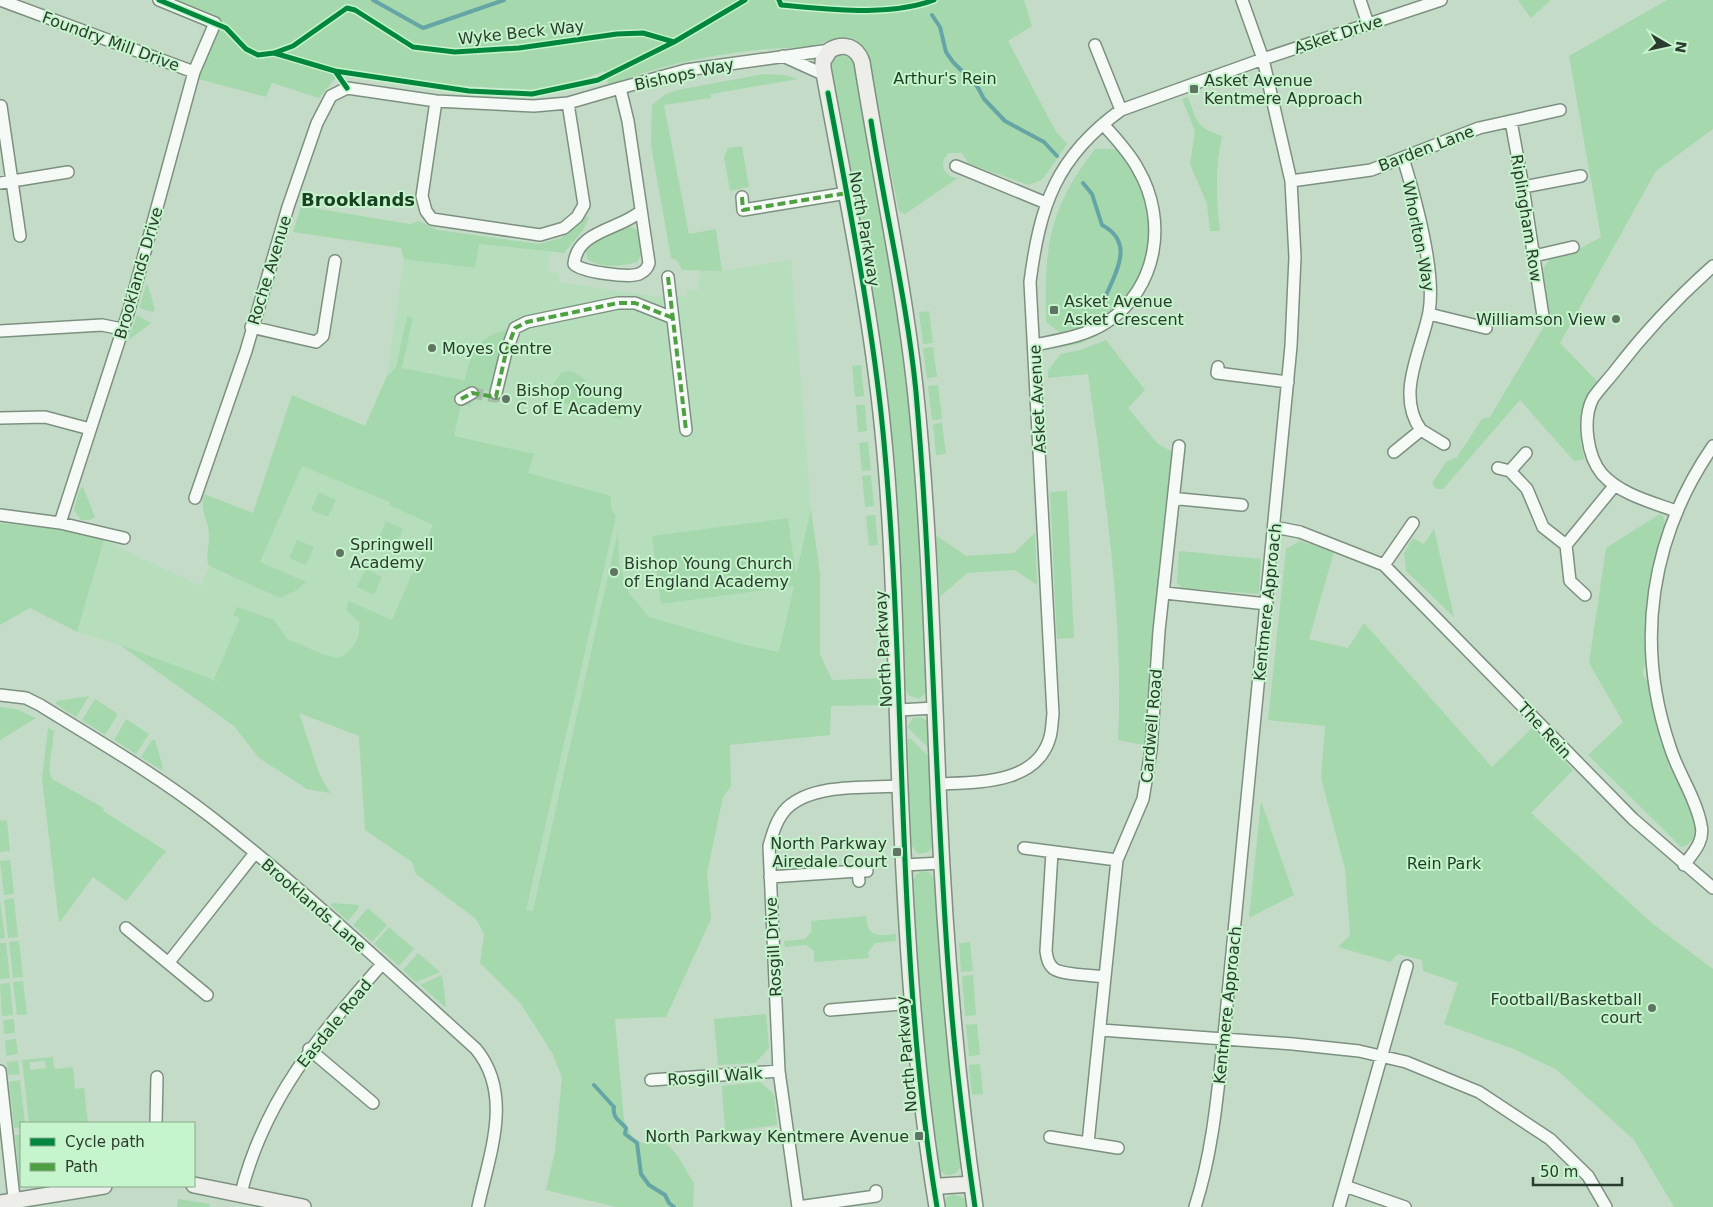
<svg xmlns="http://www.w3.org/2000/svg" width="1713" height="1207" font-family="'DejaVu Sans',sans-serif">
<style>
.built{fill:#b7debc}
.green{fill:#a5d8ad;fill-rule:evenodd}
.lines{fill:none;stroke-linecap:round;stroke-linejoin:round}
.stream{stroke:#66a5a6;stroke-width:4}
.street-tunnel{stroke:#a5bca8;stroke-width:11;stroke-dasharray:11 5.5;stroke-linecap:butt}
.street-casing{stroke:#7d9080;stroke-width:14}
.secondary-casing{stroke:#7d9080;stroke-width:18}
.street{stroke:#f6faf7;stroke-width:11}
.secondary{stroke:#edeeea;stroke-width:15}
.quiet{stroke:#4fa042;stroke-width:4;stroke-dasharray:8 4;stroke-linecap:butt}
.cycleway-casing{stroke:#c6f4cc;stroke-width:8}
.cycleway{stroke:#00873e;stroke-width:5}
.poi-dot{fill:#607463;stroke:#c6f4cc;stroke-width:2}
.labels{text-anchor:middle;stroke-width:4;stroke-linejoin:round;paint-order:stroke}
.street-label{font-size:16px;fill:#2a3c2d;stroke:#c6f4cc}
.park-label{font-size:16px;fill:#1a3e21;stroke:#c6f4cc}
.poi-label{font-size:16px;fill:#2a3c2d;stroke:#c6f4cc;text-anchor:start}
.neighbourhood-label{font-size:18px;font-weight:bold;fill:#184122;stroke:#c6f4cc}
</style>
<rect width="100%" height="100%" fill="#c4dcc7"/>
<path class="built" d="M479,244L551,252L547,271L556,272L559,275V282L665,298L686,296L688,289L697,291L701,270L722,271L791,260L811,509L780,652L739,643L649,1004L461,895L365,830L359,736L120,645L77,632L104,540L200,586L209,566L232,578L292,395L365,427L387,376L404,259L475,268Z"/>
<path class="green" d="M174,0H1024L1032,26L1008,41L1055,130L1067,144L1042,180L1029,185L969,164L962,153H949C938,162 943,177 958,178L905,214L899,211L866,50C861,43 854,37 845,37C832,37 820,45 808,47C794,48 780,48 766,49C714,54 657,65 609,86L604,71L578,81L539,90L431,84L342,70L319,98L272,83L266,97L198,79L222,21Z
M1518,0H1551L1531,18Z
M1667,0H1713V129L1656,171L1560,343L1597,381C1576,407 1578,427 1584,459L1574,461L1520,400L1443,489H1436L1432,483L1446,462L1457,457L1482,419L1490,417L1549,318L1543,269L1551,257L1574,252L1601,237L1569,56Z
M839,55L850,57L854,63C878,184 902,307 913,430C921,517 924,604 928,691L919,699L908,695L905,687C900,478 872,271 831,66L833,59Z
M764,74L784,75L798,79L711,94V98L664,105L689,234L716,229L722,271L682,270L677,260L671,258L651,145L652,105L666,94L677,90Z
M1188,97C1197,122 1196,127 1222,136C1215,168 1216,199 1220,231H1210L1207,204L1190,164L1195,131L1182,99Z
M742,146L749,187L730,191L724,157L728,148Z
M1095,149H1116L1137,176L1150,210L1148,262L1132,293L1109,316L1092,325L1063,335L1046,322C1044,249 1048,209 1095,149Z
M301,206L410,224L419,221L438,230L539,244L561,238L573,229L584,216L589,217L583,230L564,253L479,244L475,268L404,259L401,248L293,232Z
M627,226C643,227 646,251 637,262C623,267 599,268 587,259L586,249L596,239Z
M146,285H148L155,310L153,312L139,308Z
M929,311L933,343L923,344L919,312Z
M137,315L151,323L130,339L129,338Z
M407,316L413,318L402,368L462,380H465C471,351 479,335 510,329L500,394L473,388L470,406L461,404L454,436L534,454L528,473L611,496V508L616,516L526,910L533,911L618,531L619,564L629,593L649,617L738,643L779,652L794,586L661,604L652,536L788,518L796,575L811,509L820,574V654L832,680L885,678L886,705L831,706L830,735L730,745L731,786L723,797L707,873L711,919L666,1017L615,1019L624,1120L632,1136L642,1143H666L678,1156L694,1184L693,1207H616L546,1190L555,1151L562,1077L552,1053L521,1004L480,963L484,934L476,919L416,874L412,862L365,830L359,736L299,713L319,773L330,793L307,789L259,758L234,726L120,645L222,683L214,679L240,618L233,615L237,607L274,620L287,639L325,655L338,658C353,651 361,639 359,622L346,610L349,601L392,620L433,525L389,505L390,502L302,466L260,562L306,582L295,591L280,598L209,566C205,558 209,547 209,538C210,521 199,513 204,494L253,513L292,395L365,426L387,376L396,368Z
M1098,333L1099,335L1081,343L1059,348V345Z
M1106,340L1145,390L1128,408L1157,443L1172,452L1146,744L1144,745L1118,740C1124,618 1105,495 1088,374L1048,378V370L1061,354L1080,350Z
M933,347L937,377L927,378L923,348Z
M861,365L864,396L855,397L852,366Z
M568,371C593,374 586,403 621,406L622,419L559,402L554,396L553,385L561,373Z
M938,385L942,419L932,420L928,386Z
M856,405H865L867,431L858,432Z
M942,423L946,454L936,455L933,424Z
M868,442L871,470L862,471L859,443Z
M871,475L874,506L865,507L862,476Z
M83,487L95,517L90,520H81L74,510L79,490Z
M1067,491L1074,638L1057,639L1050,492Z
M319,492L336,500L328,517L311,510Z
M1660,514L1663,516C1669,530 1659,547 1655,561C1647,594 1648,628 1648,662C1641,669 1641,677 1649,682L1663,744L1696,826C1696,836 1692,845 1681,847L1588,755L1623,722L1589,663L1606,548Z
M875,515L878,545L869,546L866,516Z
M386,521L403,529L395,546L378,539Z
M0,523L71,530L104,540L77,632L30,608L0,625Z
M1434,529L1454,617L1406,571L1404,553L1413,538L1424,544Z
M1035,533L1037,585L1015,570L967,573L940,597L936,535L966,556L1014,553Z
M297,540L314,547L306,565L289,558Z
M1300,541L1334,552L1309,639L1348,648L1364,623L1492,767L1533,727L1573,770L1531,813L1653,924L1713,969V1207H1674L1634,1140L1557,1070L1516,1050L1444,1024L1458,983L1423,971L1422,960L1398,954L1390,962L1338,947L1350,935L1345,869L1321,778L1325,726L1268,720L1286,549Z
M1179,551L1261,559L1259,594L1182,588L1177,582Z
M366,569L382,577L374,595L357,587Z
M89,696L76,717L56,704L57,701Z
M95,699L118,714L105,735L82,720Z
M0,707L16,709L36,718L0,740Z
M921,717L930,723L932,751L907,727L913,718Z
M126,719L149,734L136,754L114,740Z
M48,728L54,731L49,770L52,779L104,808L103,811L166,851L126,901L93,877L59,923L42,778Z
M908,739H911L932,760L934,842C932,851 926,855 917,853L910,843Z
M152,740H155L163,768L161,770L141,757Z
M1261,801L1294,895L1249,918Z
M7,820L10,851L0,852V821Z
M10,860L14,894L4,895L0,861Z
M922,871L929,872L935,880L946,1039L961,1165C957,1177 944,1179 938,1167L923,1041L913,881L916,875Z
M14,898L18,937L8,938L4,900Z
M0,900L5,938L0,939Z
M334,903L359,905L358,909L348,921L330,905Z
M368,908L387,925L372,942L353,925Z
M866,916C867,937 878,936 896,934V941L875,943L868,952L869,958L814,962V951L806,945L785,947L784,941L805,939L812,931L811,921Z
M389,927L414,949L399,966L374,944Z
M19,941L23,977L13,978L9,942Z
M970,942L973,971L961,972L959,943Z
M0,943H6L10,978L0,979Z
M418,953L440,972L416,982L403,970Z
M442,975L446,1005L445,1007L420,985Z
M973,975L976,1015L965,1016L962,976Z
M23,981L27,1014L17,1015L13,982Z
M10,983L13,1015L2,1016L0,984Z
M766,1014L769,1048L755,1063L718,1065L714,1019Z
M14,1019L15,1033L4,1034L3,1020Z
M977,1024L980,1055L969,1056L966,1025Z
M16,1039L18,1054L6,1056L5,1040Z
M53,1057L54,1069L73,1067L75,1089L84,1088L88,1123H29L22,1060ZM45,1061L46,1068L30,1070V1062Z
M18,1061L20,1074L8,1075L7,1062Z
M980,1064L983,1094L972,1095L969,1065Z
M20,1080L25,1123H21V1127L14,1128L9,1082Z
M760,1082L774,1094L777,1125L725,1132L722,1086Z
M15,1135H21V1173L19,1176Z
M953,1194L964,1198L967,1207H943L946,1198Z
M178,1199L210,1204L209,1207H177Z"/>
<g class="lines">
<path class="stream" d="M373,0L423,28L504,0
M932,15L940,27L946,52L953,62L977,86L984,99L1005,121L1044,142L1057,156
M1083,183L1092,194L1102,225C1136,243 1115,273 1104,300
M594,1085L614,1107C612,1118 620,1121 626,1128L625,1134L637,1143L641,1174L649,1185L665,1195L669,1203L674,1207"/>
<path class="street-tunnel" d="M472,393L496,397V393"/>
<g class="street-casing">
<path id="street" d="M0,0L194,72
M1360,0L1368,24
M1095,45L1121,110
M783,56L825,75
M436,101L422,196L426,211L432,219L540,235L564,228L577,217L584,205L568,103
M1,106L20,236
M1511,121L1523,187L1543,316
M1403,158C1415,197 1436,273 1429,312C1422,349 1395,395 1421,430
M956,166L1046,203
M1291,181L1371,170L1479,128L1560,110
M0,183L68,172
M1523,187L1581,176
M742,197L743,210L847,193
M641,211C620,230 577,230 574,264C582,272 628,278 639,274C645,271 647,269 649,263L628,121L620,88L686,70L830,50
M1534,256L1573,247
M668,277L686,430
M1429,314L1486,328
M251,327L316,342L323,336L335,261
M0,331L102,325L122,329
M1035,345C1059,340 1086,336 1107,322C1158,288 1168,220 1138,169C1129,152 1115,138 1103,124
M1218,367L1217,373L1288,382
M496,393L506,352L515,328L527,322L618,303H635L673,318
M461,399L472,393
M0,418L45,417L90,429
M1394,452L1421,430L1444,444
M1498,468L1510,471L1526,453
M1510,471L1527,489L1543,527L1566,545L1615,485
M195,498L246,351L288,207L317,123L331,96L347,88L436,101L534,106L568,103L620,88
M1174,501L1180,499L1242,505
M1676,511C1651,502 1620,494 1602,474C1587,456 1582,419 1593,398C1599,389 1608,380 1615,371C1644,333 1677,298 1713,266
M0,515L60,523L124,538
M60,523L129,310L194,72L215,23L159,0
M1274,527L1300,532L1384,565L1633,819L1713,888
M1566,545L1570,581L1585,595
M1384,565L1413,523
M1165,593L1267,604
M0,695L26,698L40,705C98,741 157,775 211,817C303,889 389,970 476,1049C514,1095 489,1155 478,1207
M899,710L935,708
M938,784C976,782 1037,785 1050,737C1052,730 1052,721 1053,714L1030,282C1040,205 1056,157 1121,110L1263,59L1441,0
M1024,848L1117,860
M1052,852L1046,951C1047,958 1048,964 1054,969C1063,975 1093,975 1105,977
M904,865L942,863
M1684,865C1693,853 1705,841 1701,825C1696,798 1678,773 1670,747C1634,642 1651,536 1713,446
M770,877L858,871
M859,881L858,871H867
M126,928L207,995
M169,962L255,853
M830,1010L913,1003
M1101,1030L1293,1044L1359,1051L1406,1062L1479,1092L1550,1139L1588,1176L1606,1207
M309,1049L373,1103
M0,1071L15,1207
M651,1080L779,1071
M156,1123L157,1077
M1050,1137L1118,1148
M1088,1143L1117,860L1143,799L1151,750L1159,631L1179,446
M1345,1186L1405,1207
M241,1193C265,1098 319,1036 382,964
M798,1207L779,1071L769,846C773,832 777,818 787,808C813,783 867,788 900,786
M798,1207L876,1196V1191
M1195,1207C1214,1148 1218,1087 1225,1025L1291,346L1295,257L1291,181L1263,59L1242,0
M1339,1207L1407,966"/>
</g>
<g class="secondary-casing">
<path id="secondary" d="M194,1185L303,1207
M934,1189L941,1186L972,1184
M0,1203L104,1186
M937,1207C914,1069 906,928 900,788C895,669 895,550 883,432C871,309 845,189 823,68V61L830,50C844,42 857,47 862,62C879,170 903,278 915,387C930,527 933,669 939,809C945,942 956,1075 975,1207"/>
</g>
<use href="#street" class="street"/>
<use href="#secondary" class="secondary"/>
<path class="quiet" d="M742,197L743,210L847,193
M668,277L686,430
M461,399L472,393L496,397L506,352L515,328L527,322L618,303H635L673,318"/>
<g class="cycleway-casing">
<path id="cycleway" d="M159,0L226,28L246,49L258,55L274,53L293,46L347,8L355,10L413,47L455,52L519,48L617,34L643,33L674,42L745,0
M779,0L781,5C829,9 889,17 934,0
M274,53L335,71L347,88
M335,71L469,91L532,94L598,80L674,42
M828,93C849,205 872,320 883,432C908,690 894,951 937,1207
M871,121C885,212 907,300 916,392C933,587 934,783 949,978C954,1055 964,1131 975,1207"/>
</g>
<use href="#cycleway" class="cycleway"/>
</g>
<g class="poi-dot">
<rect x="1189" y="84" width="10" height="10" rx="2.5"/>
<rect x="1049" y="305" width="10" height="10" rx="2.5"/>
<circle cx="1616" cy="319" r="5"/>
<circle cx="432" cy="348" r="5"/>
<circle cx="506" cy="399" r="5"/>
<circle cx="340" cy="553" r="5"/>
<circle cx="614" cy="572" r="5"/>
<rect x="892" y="847" width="10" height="10" rx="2.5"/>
<circle cx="1652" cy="1008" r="5"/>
<rect x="914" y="1131" width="10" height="10" rx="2.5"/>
</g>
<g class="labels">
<g class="street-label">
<text transform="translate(521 32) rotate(-6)" y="6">Wyke Beck Way</text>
<text transform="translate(1338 34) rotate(-18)" y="6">Asket Drive</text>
<text transform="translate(111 41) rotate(20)" y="6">Foundry Mill Drive</text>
<text transform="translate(684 74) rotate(-12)" y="6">Bishops Way</text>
<text transform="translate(1426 148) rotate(-21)" y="6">Barden Lane</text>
<text transform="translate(1527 218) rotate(81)" y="6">Riplingham Row</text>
<text transform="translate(865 229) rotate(80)" y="6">North Parkway</text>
<text transform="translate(1419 236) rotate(79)" y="6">Whorlton Way</text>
<text transform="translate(269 270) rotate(-73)" y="6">Roche Avenue</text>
<text transform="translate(138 273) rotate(-74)" y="6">Brooklands Drive</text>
<text transform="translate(1037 399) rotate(-93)" y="6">Asket Avenue</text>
<text transform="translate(1267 602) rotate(-84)" y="6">Kentmere Approach</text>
<text transform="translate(883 649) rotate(-93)" y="6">North Parkway</text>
<text transform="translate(1151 726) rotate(-85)" y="6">Cardwell Road</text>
<text transform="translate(1545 730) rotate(47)" y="6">The Rein</text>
<text transform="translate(314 905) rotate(41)" y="6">Brooklands Lane</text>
<text transform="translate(773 947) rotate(-93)" y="6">Rosgill Drive</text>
<text transform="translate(1227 1005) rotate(-84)" y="6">Kentmere Approach</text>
<text transform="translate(334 1023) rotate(-51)" y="6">Easdale Road</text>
<text transform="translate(906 1054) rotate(-95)" y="6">North Parkway</text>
<text transform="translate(715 1076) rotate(-4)" y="6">Rosgill Walk</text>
</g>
<g class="park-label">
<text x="945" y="84">Arthur's Rein</text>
<text x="1444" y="869">Rein Park</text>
</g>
<g class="poi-label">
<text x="1204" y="86">Asket Avenue<tspan x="1204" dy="18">Kentmere Approach</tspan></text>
<text x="1064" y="307">Asket Avenue<tspan x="1064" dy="18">Asket Crescent</tspan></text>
<text x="1606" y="325" text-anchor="end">Williamson View</text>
<text x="442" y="354">Moyes Centre</text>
<text x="516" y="396">Bishop Young<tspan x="516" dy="18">C of E Academy</tspan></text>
<text x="350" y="550">Springwell<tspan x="350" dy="18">Academy</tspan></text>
<text x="624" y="569">Bishop Young Church<tspan x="624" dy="18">of England Academy</tspan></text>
<text x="887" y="849" text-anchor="end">North Parkway<tspan x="887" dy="18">Airedale Court</tspan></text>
<text x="1642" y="1005" text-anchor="end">Football/Basketball<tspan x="1642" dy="18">court</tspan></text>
<text x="909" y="1142" text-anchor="end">North Parkway Kentmere Avenue</text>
</g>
<g class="neighbourhood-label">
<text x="358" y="206">Brooklands</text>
</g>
</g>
<rect x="20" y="1122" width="175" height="65" fill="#c6f4cc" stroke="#88aa8c"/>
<rect x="30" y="1138" width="25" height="8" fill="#00873e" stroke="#88aa8c"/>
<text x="65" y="1147" font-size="15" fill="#2a3c2d">Cycle path</text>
<rect x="30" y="1163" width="25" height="8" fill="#4fa042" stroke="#88aa8c"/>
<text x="65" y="1172" font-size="15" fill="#2a3c2d">Path</text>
<g transform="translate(1668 45) rotate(99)" stroke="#c6f4cc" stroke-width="4" paint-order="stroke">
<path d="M0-4L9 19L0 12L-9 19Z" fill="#2a3c2d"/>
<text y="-8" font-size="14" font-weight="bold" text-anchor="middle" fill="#2a3c2d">N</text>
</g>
<path d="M1533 1177v8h89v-8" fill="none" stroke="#2a3c2d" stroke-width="2.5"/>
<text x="1540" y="1177" font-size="15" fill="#2a3c2d" stroke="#c6f4cc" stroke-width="4" paint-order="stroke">50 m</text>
</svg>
